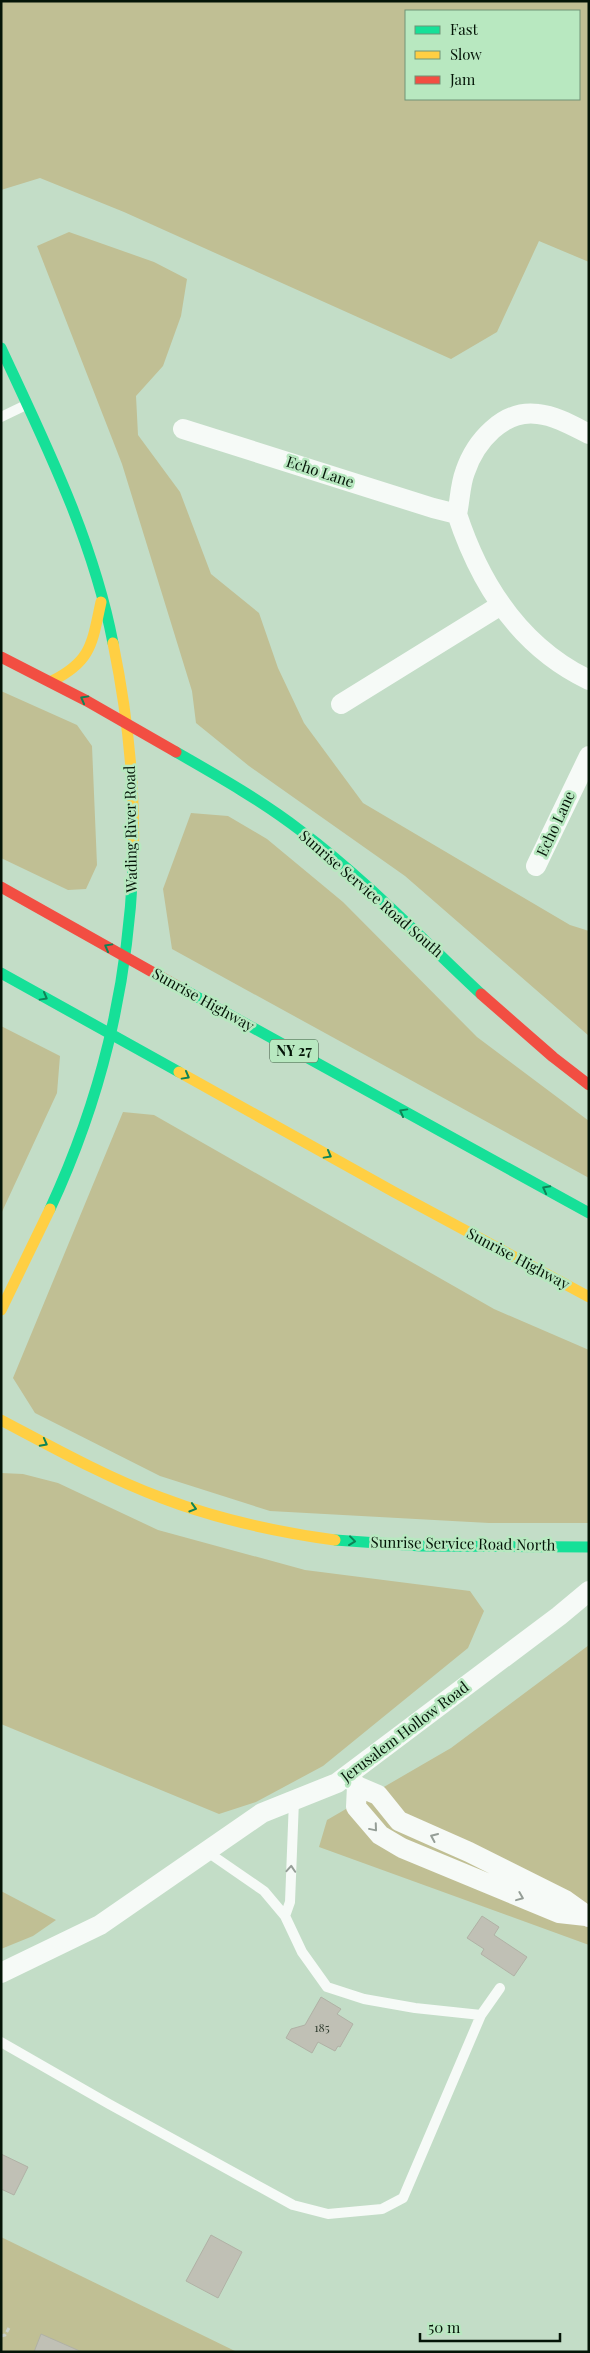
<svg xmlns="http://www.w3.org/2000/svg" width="590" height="2353" font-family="'Playfair Display',serif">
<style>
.green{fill:#c0bf94;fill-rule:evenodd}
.building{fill:#c0c0b5;stroke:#b0b1a5}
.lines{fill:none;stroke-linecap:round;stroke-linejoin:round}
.path{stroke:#cad1ca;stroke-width:3;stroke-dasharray:5 2.5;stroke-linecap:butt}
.lane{stroke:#f6faf7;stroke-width:10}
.street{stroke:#f6faf7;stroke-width:20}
.fast{stroke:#16e098;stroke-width:11}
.slow{stroke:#ffcf43;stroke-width:11}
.jam{stroke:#f24e42;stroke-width:11}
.oneway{stroke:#0e8457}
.oneway2{stroke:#959e97}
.labels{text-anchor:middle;stroke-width:5;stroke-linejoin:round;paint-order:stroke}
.number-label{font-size:12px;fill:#333f32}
.shield{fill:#b8e8c0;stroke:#3a543e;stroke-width:1}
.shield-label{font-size:14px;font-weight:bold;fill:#041407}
.street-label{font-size:15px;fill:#041407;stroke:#b8e8c0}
</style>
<rect width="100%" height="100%" fill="#c3ddc7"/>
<path class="green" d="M1,1H589V262L539,241L497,332L451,359L124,212L40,178L1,190ZM406,11H579V99H406Z
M69,232L154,262L187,279L181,316L163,366L136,396L138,435L180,492L211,574L259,613L278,668L304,723L363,803L570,925L589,931V1036L405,876L249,766L196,723L192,691L122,464L37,246Z
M1,691L77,725L92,746L97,865L86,889L68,890L1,858Z
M191,813L228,816L267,839L343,902L477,1037L589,1121V1178L172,949L163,889Z
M1,1026L60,1056L57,1093L1,1214Z
M123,1112L154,1115L494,1309L589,1350V1523H489L270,1511L160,1476L35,1413L13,1378Z
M1,1473L23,1474L58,1483L158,1530L305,1570L470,1591L484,1611L468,1648L323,1766L256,1802L219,1814L1,1724Z
M589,1645V1945L319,1847L327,1820L451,1748Z
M1,1891L56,1920L33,1936L1,1949Z
M1,2237L237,2352H1Z"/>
<path class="building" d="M482,1916L499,1927L494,1935L527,1957L514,1976L481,1954L484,1949L467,1938Z
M321,1997L341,2009L337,2014L353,2024L340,2047L338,2046L335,2051L318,2042L312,2053L286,2038L291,2029L305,2025Z
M1,2154L28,2167L14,2195L1,2189Z
M211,2235L242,2252L218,2298L186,2281Z
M41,2334L82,2352H34Z"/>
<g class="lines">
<path class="path" d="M1,2336L5,2335L9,2328"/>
<path class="lane" d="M1,417L26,405
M206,1851L264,1891L285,1916L302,1952L327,1987L364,1999L415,2008L481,2015L500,1988
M285,1916L290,1902L294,1800
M1,2042L109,2104L293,2205L328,2214L382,2209L403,2198L481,2015"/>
<path class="street" d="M183,429L433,508L457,514C480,584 520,647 589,680
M457,514C460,501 460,485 465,472C475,442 503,409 538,414C556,416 573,426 589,434
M341,704L501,605
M536,866L589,756
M348,1776L357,1786L378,1795L399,1821L469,1852L565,1900L589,1917
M357,1786L356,1807L380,1835L402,1848L559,1913L586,1916
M1,1973L100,1925L262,1813L337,1783L559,1616L589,1591"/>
<path class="fast" d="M1,348C45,443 93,539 113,643
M176,752C218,776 262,801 301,831C365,879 422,939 481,994
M1,973L179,1072
M179,987L589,1213
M50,1209C101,1099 127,990 133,869
M335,1540L421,1546L589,1547"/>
<path class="slow" d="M113,643C128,716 136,794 133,869
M52,681C92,661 92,643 101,602
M179,1072L394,1192L589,1297
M1,1310L50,1209
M1,1420C54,1448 106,1477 162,1498C217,1519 276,1532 335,1540"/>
<path class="jam" d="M1,657L87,701L176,752
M1,887L179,987
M481,994L553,1057L589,1085"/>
</g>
<defs><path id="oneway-chevron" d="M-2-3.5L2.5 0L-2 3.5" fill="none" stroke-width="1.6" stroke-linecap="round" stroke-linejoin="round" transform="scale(1.25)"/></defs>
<g class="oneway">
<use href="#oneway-chevron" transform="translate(84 699) rotate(-151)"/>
<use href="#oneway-chevron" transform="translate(108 947) rotate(-151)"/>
<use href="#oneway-chevron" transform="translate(44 997) rotate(29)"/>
<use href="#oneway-chevron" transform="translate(186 1076) rotate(29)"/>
<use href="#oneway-chevron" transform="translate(403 1112) rotate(-151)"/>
<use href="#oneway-chevron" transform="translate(328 1155) rotate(29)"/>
<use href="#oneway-chevron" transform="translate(546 1189) rotate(-152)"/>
<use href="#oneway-chevron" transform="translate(44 1443) rotate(28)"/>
<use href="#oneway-chevron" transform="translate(193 1508) rotate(17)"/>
<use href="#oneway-chevron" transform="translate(352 1541) rotate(7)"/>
</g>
<g class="oneway2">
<use href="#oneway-chevron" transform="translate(374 1828) rotate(50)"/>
<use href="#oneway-chevron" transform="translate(434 1837) rotate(-156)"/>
<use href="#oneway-chevron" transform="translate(291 1869) rotate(-86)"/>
<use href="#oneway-chevron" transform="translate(520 1897) rotate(22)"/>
</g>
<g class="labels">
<g class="number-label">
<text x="322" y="2032">185</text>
</g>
<rect class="shield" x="270" y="1039.5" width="48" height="23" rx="4"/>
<g class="shield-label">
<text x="294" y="1056">NY 27</text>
</g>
<g class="street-label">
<text transform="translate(320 472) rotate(18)" y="5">Echo Lane</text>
<text transform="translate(556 824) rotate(-65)" y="5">Echo Lane</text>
<text transform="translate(131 829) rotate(-91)" y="5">Wading River Road</text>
<text transform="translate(371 894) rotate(41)" y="5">Sunrise Service Road South</text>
<text transform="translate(203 1000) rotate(29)" y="5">Sunrise Highway</text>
<text transform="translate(518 1259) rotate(28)" y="5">Sunrise Highway</text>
<text transform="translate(463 1544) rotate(1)" y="5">Sunrise Service Road North</text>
<text transform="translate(405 1732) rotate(-37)" y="5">Jerusalem Hollow Road</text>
</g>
</g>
<rect width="590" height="2353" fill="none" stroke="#041407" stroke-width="5"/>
<rect x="405" y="10" width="175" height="90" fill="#b8e8c0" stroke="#709376"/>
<rect x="415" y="26" width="25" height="8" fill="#16e098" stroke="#709376"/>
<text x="450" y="35" font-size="15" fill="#041407">Fast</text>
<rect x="415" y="51" width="25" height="8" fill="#ffcf43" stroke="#709376"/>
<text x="450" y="60" font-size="15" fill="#041407">Slow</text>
<rect x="415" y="76" width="25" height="8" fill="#f24e42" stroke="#709376"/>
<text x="450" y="85" font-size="15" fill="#041407">Jam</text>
<path d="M420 2333v8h140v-8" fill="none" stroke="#041407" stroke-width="2.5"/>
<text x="428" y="2333" font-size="15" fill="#041407" stroke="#b8e8c0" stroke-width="4" paint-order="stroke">50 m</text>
</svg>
